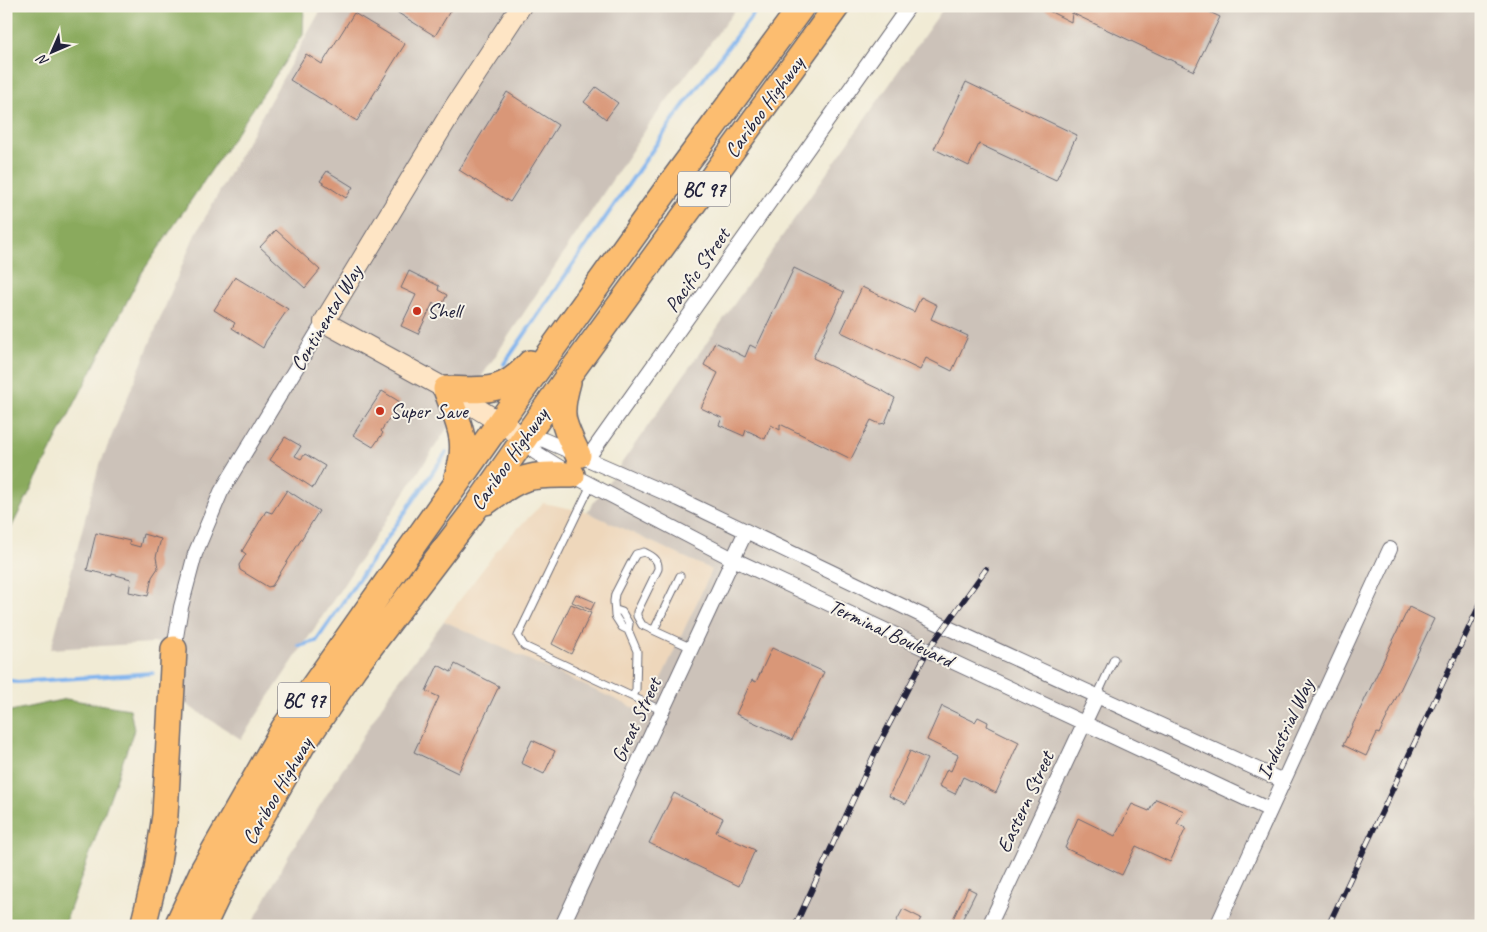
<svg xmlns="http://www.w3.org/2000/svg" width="1487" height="932" font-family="Caveat,sans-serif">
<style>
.built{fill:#eed7bb}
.industrial{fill:#ccc2b9}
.forest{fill:#8aaa5d;stroke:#56664c}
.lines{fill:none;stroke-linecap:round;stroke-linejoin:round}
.stream{stroke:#80b4ee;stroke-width:4}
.building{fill:#d99778}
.lane-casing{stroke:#6a6871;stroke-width:9}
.street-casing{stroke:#6a6871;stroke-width:16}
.secondary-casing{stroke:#6a6871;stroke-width:22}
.highway-casing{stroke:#6a6871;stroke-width:28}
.lane{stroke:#fff;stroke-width:7}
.street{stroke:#fff;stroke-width:14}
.secondary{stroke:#fee5c5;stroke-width:20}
.highway{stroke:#fcbd6f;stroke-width:25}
.rail-casing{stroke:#22223b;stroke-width:5.5}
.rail{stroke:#f7f3e8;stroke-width:4;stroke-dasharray:11;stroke-linecap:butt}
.poi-dot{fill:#c8321e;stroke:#f7f3e8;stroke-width:2}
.labels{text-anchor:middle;stroke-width:4;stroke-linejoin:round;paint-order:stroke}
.shield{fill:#f7f3e8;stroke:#62616f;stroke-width:1}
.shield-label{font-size:20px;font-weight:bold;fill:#22223b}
.street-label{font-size:21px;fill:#22223b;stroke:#f7f3e8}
.poi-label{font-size:21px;fill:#22223b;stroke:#f7f3e8;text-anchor:start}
</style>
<rect width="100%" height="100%" fill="#f7f3e8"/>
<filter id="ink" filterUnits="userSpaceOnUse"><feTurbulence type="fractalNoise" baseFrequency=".02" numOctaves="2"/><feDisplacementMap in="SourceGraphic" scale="10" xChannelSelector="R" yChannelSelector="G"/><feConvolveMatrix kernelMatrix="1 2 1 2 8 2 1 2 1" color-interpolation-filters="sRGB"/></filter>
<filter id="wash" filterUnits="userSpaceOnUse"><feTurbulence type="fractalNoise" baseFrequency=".0096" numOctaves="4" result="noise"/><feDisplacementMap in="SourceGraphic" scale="20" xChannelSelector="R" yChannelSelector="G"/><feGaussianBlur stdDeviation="1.12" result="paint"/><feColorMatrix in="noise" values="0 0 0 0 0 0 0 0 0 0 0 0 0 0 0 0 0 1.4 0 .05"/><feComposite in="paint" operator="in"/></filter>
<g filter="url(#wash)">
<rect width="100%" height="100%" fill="#f1ebd5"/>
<path class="built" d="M543,503L587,512L712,570L645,714L444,621L501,545Z"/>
<path class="industrial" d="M323,6H738L650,123L241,739L179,700L185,641L51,649L98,469L193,239Z
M945,6H1481V926H251L289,855L392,690L444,621L645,713L712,570L587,512Z"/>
<path class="forest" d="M6,6H304L303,35L141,274L11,528L6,534Z
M66,699L130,709L134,730L64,926H6V712Z"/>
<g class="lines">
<path class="stream" d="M504,364L680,110L759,6
M299,646L316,641L446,453
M6,680L17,682L153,673"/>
</g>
<g id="blocks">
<path class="building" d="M387,6H453L435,36Z
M1039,6H1197L1220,17L1194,71L1072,13L1071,22Z
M354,13L405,44L357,121L290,80L306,54L322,64Z
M966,82L1077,135L1056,180L979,144L969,166L934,149Z
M596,87L618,103L606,119L584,102Z
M507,92L558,125L510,202L459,170Z
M327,171L353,187L346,198L320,181Z
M276,230L320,270L305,288L260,247Z
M794,268L844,292L813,358L883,391L895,398L885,423L880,424L871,420L851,459L780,424V430L771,425L765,439L746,430L744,436L719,425L722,418L701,408L718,373L704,365L715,342L745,357L750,345L756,348Z
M409,271L439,286L438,290L447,295L441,307L433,303L418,334L401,326L416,295L401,288Z
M235,277L288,309L266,341L263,348L232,328L235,323L214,310Z
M862,287L914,312L921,297L937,305L931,319L968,336L952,371L926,358L920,370L841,332Z
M382,391L400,402L381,431L383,433L373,447L353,435Z
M285,437L301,446L295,456L301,459L305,454L325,466L313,488L270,460Z
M287,490L319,511L272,586L268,587L240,570L239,565L246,554L242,551L266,511L272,513Z
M96,533L130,541L129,544L140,547L143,534L161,539L156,557L158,568L152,577L148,596L129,592L131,579L112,574V576L87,570Z
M576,594L595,602L591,610L572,602Z
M571,604L591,613L571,654L552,644Z
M1409,607L1434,619L1379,734L1377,733L1366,756L1343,745Z
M772,648L824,672L792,740L736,714L752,680L756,682Z
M455,664L499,686L458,773L414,752L439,697L426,691L438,665L451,672Z
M942,706L975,722L978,717L988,722L987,726L1019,742L996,793L963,777L955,794L939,786L947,769L951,771L958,755L927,740Z
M532,740L555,751L544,774L521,763Z
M910,751L927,759L906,804L889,796Z
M674,793L723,818L716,832L755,850L739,886L649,843Z
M1156,799L1184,811L1177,824L1186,828L1170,862L1136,846L1122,875L1065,848L1078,818L1115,836L1132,804L1149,811Z
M968,888L976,892L959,926H957L951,923Z
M903,909L921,918L917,926H902L896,922Z"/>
</g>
</g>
<g filter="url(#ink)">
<use href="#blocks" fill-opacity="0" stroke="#6a6871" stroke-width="1"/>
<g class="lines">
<g class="lane-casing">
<path id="lane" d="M591,485L518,636L524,646L663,711
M616,610L622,612L629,624L628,630L637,651L636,690L633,696
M628,630L622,627L615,616L614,601L615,594L633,559L636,554L644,552C652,556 659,559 658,569L637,612V616L642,625L692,648
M654,630L680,576
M1097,696L1114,659"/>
</g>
<g class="street-casing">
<path id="street" d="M525,438L535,452L572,475L733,559L1270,810
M525,438L544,440L679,499L944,626L1283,781
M587,459L909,6
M174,649L181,607L195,554L221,492L324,322
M562,926L746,531
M989,926L1097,696
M1217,926L1390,549"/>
</g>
<g class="secondary-casing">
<path id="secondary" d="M521,6L455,106L324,322L446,389L525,438"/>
</g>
<g class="highway-casing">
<path id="highway" d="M568,382C558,417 563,423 578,455
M457,477C470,441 458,423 446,389C484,390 502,395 530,363
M486,502C521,476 528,474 572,475
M143,926L157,869L165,815L174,649
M177,926L203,870L284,728L514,402L664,193L802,6
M203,926L223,884L303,744L354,668L472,513L571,372L837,6"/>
</g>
<use href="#lane" class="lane"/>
<use href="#street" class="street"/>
<use href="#secondary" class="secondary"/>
<use href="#highway" class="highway"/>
<g class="rail-casing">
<path id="rail" d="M795,926L879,744L928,650L986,569
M1328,926L1481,602"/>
</g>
<use href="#rail" class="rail"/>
</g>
</g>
<g class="poi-dot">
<circle cx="417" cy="311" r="5"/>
<circle cx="380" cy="411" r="5"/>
</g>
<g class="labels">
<g class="shield">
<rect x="678" y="171.5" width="52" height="35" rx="4"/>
<rect x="278" y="682.5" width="52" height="35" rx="4"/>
</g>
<g class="shield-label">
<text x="704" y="196">BC 97</text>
<text x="304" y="707">BC 97</text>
</g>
<g class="street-label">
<text transform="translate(764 107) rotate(-54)" y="7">Cariboo Highway</text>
<text transform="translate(697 270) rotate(-55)" y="7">Pacific Street</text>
<text transform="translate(326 318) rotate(-59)" y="7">Continental Way</text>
<text transform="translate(509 459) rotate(-55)" y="7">Cariboo Highway</text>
<text transform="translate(891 633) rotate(25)" y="7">Terminal Boulevard</text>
<text transform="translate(636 720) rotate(-65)" y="7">Great Street</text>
<text transform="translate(1285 729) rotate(-65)" y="7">Industrial Way</text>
<text transform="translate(277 791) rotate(-60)" y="7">Cariboo Highway</text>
<text transform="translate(1025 802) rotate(-65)" y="7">Eastern Street</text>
</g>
<g class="poi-label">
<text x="427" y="318">Shell</text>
<text x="390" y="418">Super Save</text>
</g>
</g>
<rect width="1487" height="932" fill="none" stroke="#f7f3e8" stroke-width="25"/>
<g transform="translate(52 52) rotate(225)" stroke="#f7f3e8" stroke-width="4" paint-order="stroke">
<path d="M0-4L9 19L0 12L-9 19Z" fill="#22223b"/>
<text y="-8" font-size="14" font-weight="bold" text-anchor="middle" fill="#22223b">N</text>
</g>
</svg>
